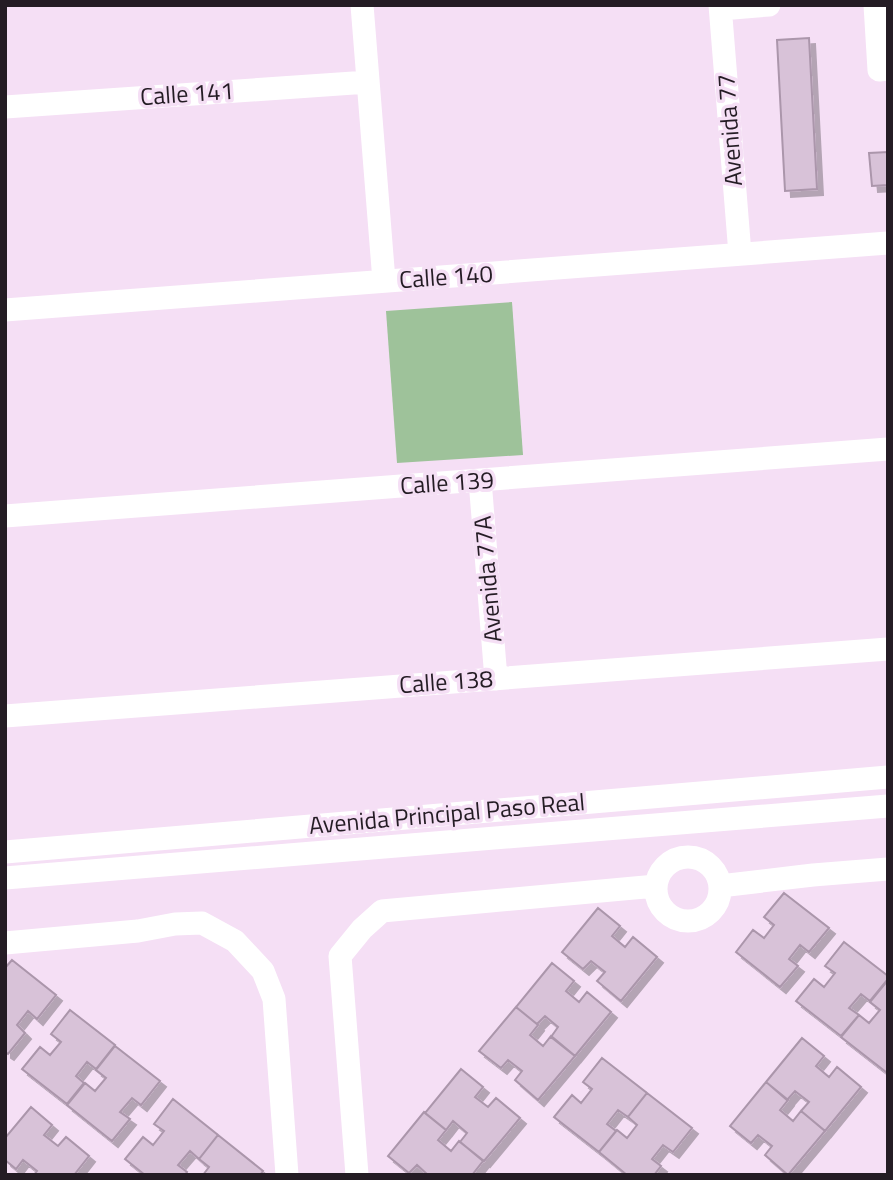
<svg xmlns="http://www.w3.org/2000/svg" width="893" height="1180" font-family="'Titillium Web',sans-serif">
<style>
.green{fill:#9ec29a}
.building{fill:#d8c2d8;stroke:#ab96ab;stroke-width:2;filter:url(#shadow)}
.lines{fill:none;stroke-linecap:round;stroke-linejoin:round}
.minor{stroke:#fff;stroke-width:23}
.labels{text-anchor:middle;stroke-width:7;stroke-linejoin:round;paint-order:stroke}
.street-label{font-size:24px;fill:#241c24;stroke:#f5dff5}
</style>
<defs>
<filter id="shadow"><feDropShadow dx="6" dy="6" stdDeviation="0" flood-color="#0004"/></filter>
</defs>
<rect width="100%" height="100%" fill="#f5dff5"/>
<path class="green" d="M512,302L523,455L397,463L386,311Z"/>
<path class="building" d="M809,38L817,189L785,191L777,40Z
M888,152V185L872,186L869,153Z
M784,893L829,928L809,952L800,945L789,959L798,966L780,987L736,952L753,930L764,938L774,925L764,917Z
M598,908L620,926L612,936L625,947L633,937L657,957L621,1001L597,981L605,972L591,961L583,969L562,952Z
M844,942L888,976V979L870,1001L861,994L849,1008L859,1015L841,1036L796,1001L814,979L824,987L835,973L825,966Z
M12,960L56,995L37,1019L28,1011L17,1025L25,1033L8,1054L5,1052V968Z
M552,963L574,981L566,991L579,1002L587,992L611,1012L575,1056L551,1037L558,1027L545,1016L537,1024L516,1007Z
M888,980V1071L886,1072L841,1037L859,1015L869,1023L880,1010L870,1002Z
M516,1007L538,1025L530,1035L543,1046L551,1036L575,1056L538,1100L515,1080L522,1071L508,1060L501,1068L479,1051Z
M70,1010L115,1045L96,1069L87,1062L76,1076L84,1083L67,1104L22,1069L40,1047L50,1055L61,1042L51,1034Z
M802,1038L824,1056L816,1066L829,1077L837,1067L861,1087L825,1131L801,1111L809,1102L795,1091L787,1100L766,1082Z
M115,1046L160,1081L141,1105L132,1098L120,1112L130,1119L112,1141L67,1105L85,1083L95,1091L106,1078L96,1070Z
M602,1058L647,1093L628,1117L618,1110L607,1124L616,1131L599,1152L554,1117L572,1095L581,1103L592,1089L583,1082Z
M461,1069L483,1087L475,1097L488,1107L496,1098L520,1118L484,1161L460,1142L467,1133L453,1121L446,1130L425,1113Z
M766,1082L788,1100L780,1110L793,1121L801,1111L825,1131L788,1175L765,1155L772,1146L758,1135L751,1143L730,1126Z
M647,1093L692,1128L673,1152L663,1145L652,1159L661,1166L654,1175H627L599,1152L617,1130L627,1138L637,1125L628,1117Z
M173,1099L218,1135L199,1159L190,1151L178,1165L187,1172L185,1175H145L125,1159L143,1137L153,1145L164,1131L154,1124Z
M31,1107L52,1125L44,1135L58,1146L66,1137L89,1156L74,1175H34L37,1171L23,1160L16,1169L5,1160V1138Z
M424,1112L446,1130L438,1140L451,1151L459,1141L483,1161L472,1175H428L417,1165L409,1173L388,1156Z
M218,1135L263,1171L260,1175H203L209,1167L199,1159Z"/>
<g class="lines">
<path class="minor" d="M362,5L384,281
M720,5L740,254
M875,5L879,70L888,69
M721,9L769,5
M5,107L368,82
M5,310L888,243
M480,480L496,679
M5,516L888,449
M5,716L888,649
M5,852L888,777
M656 889a32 32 0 1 1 64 0a32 32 0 1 1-64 0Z
M5,878L888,806
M720,886L813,875L888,869
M5,943L138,931L175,924L202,923L235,941L263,971L274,999L287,1175
M357,1175L340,956L362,929L382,911L656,886"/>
</g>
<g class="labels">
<g class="street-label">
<text transform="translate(187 94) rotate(-4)" y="8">Calle 141</text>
<text transform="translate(730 130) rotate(-94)" y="8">Avenida 77</text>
<text transform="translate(446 277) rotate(-4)" y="8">Calle 140</text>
<text transform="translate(447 483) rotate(-4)" y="8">Calle 139</text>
<text transform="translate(488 579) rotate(-95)" y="8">Avenida 77A</text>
<text transform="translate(446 682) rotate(-4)" y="8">Calle 138</text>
<text transform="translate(447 814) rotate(-5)" y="8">Avenida Principal Paso Real</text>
</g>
</g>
<rect width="893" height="1180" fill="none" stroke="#241c24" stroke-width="14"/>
</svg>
